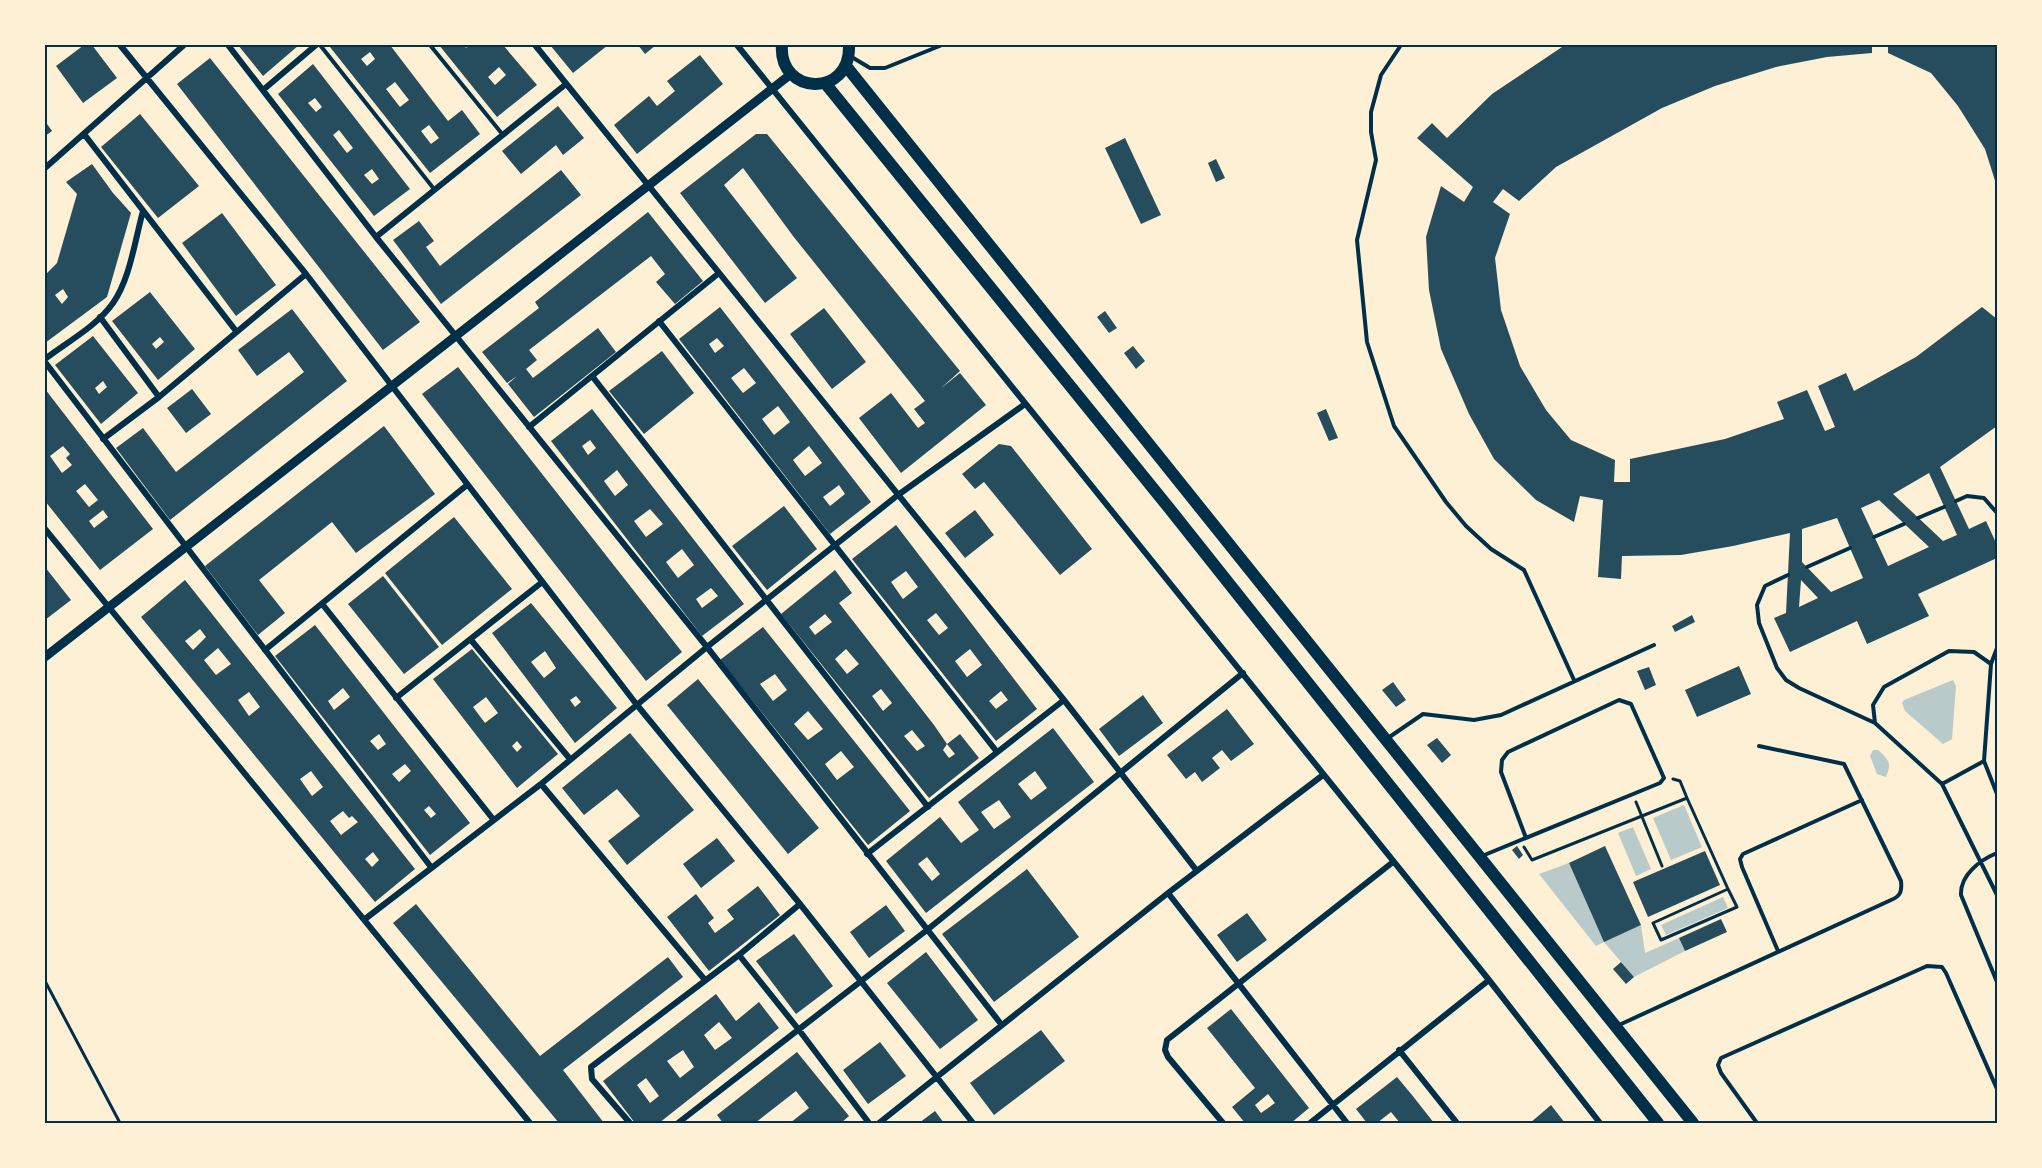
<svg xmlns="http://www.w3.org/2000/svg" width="2042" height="1168" font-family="Signika,sans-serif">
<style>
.green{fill:#b9caca}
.building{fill:#264d5e;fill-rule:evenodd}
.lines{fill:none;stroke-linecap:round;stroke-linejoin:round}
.path{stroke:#003049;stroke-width:3}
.service{stroke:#003049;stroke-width:4}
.minor{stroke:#003049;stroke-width:6}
.tertiary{stroke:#003049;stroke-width:9}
.trunk{stroke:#003049;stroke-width:12}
.neatline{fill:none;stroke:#003049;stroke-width:2}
</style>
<rect width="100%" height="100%" fill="#fdf0d5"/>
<path class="green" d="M1953,680L1956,686L1952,739L1943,744L1905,711L1902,703L1904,700Z
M1873,750H1878C1889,760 1892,763 1886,777L1877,774L1870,756Z
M1684,805L1702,847L1671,860L1653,818Z
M1633,827L1651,869L1636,876L1618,833Z
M1569,863L1604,941L1641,925L1645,953L1679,938L1685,951L1634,977L1604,942L1596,946L1539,874Z
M1723,897L1728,908L1666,935L1661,925Z"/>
<path class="building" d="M84,45H92L117,78L83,103L56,66Z
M238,45H299L263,76Z
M332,45H390L448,121L462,110L480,134L430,173L330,47ZM370,52L375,59L367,66L361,59ZM395,82L409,100L400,107L386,89ZM429,125L439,138L431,144L421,131Z
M439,45H464L466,48L469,45H503L537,85L497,117ZM499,67L506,75L495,85L488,77Z
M550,45H608L573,73Z
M638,45H656L645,54Z
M1565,45H1872V53L1827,57L1776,67L1715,86L1662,108L1556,167L1519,201L1503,189L1493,202L1510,214L1495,258L1501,310L1520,366L1546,410L1571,440L1615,460L1614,482H1630V459L1725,439L1784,419L1777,402L1807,390L1825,431L1835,427L1818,386L1846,373L1854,391L1916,357L1982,307L1997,319V426L1940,467L1969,529L1986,521L1997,545V558L1918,594L1929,616L1867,644L1857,621L1790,652L1774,618L1786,613L1790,533L1733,546L1681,555L1622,556L1621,579L1598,577L1603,500L1580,496L1574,522L1536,500L1494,459L1469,414L1441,349L1429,290L1426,237L1441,186L1464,202L1473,187L1417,138L1432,123L1447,138L1492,94ZM1929,473L1957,535L1943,541L1893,494ZM1879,500L1929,547L1888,566L1861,508ZM1837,518L1863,578L1831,592L1802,562V529ZM1801,580L1818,598L1799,607Z
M1888,45H1997V187L1985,149L1958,106L1931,73L1888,53Z
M700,55L723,84L637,154L614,125L649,96L657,106L675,91L667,81Z
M210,58L420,322L383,350L177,84Z
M313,64L410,189L374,216L278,94ZM315,98L322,107L316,112L308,103ZM339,130L353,148L347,153L333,135ZM372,169L379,179L372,184L364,175Z
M558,106L584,138L563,155L556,145L521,174L502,151Z
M140,114L199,186L158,218L101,147Z
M45,121L52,131L45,136Z
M756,134H767L960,371L940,389L960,373L986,405L901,473L859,418L891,393L918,428L925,423L914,409L925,401L793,236L743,168L724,185L797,278L765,303L680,193Z
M1125,138L1161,215L1141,224L1105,148Z
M1216,159L1225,178L1216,182L1208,163Z
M92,164L113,193L131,213L107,297L45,343V275L57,263L77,194L66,182ZM63,289L68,297L62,304L55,295Z
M561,170L581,195L441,304L393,240L419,221L434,241L426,247L440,266Z
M648,212L703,281L675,304L656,282L665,274L651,256L529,350L537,360L526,369L533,378L598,328L616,352L534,417L508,384L517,376L507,383L482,352L539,308L535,302Z
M222,213L276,285L236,316L182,243Z
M150,292L195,349L158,380L112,321ZM160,337L164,342L156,349L152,344Z
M720,307L871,502L830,534L679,339ZM717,338L724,346L715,353L709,344ZM744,368L756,383L743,393L731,378ZM778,406L790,422L774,435L762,419ZM809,446L822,463L805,476L793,460ZM839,485L845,494L830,506L823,497Z
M824,308L866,362L832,389L790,334Z
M292,309L347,381L170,520L116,448L143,428L176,472L304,372L289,352L257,376L238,350Z
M1105,311L1117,328L1109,333L1097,317Z
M93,336L138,393L101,424L55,365ZM103,381L107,387L99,394L95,388Z
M1133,346L1145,361L1136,369L1124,353Z
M662,351L694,393L644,434L609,391Z
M458,367L682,652L646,681L422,394Z
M45,389L153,529L100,570L45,501ZM63,446L70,454L66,458L72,465L62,473L50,456ZM85,484L98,500L89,507L76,491ZM103,510L108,517L94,528L89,521Z
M192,389L211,414L186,433L167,408Z
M592,409L744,604L702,636L551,441ZM590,440L596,448L588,455L582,446ZM617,470L628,485L615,496L604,481ZM650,509L663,524L646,537L634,521ZM682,549L694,565L678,578L666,562ZM711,588L718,596L702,608L696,599Z
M1326,409L1338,438L1329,441L1317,413Z
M384,426L435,494L356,553L332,522L259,580L285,613L258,635L205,566Z
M999,444L1011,446L1092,549L1060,575L984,482L975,489L962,474Z
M784,506L817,549L767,590L732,546Z
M975,510L994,535L965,558L945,533Z
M454,517L512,589L442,645L385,573Z
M896,525L1037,709L996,741L852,559ZM906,571L918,587L903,599L891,582ZM936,613L948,628L939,635L927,620ZM970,649L982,665L967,677L955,661ZM1001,691L1008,700L996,709L989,701Z
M45,567L71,600L45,620Z
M835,570L852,593L839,603L934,725L947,744L943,750L949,758L955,754L947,744L960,734L979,758L929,798L781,614ZM825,614L832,622L815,635L809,627ZM846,649L859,664L847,674L835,659ZM881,689L892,703L883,711L872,696ZM912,730L925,746L917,751L904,736Z
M383,576L439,647L404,674L348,604Z
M185,580L415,869L375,902L141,617ZM200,629L206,637L193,650L185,641ZM218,648L231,664L216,675L204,660ZM249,692L260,707L249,716L238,700ZM311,771L323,787L312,796L300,779ZM343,811L349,818L352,816L358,822L341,835L330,821ZM373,852L379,860L372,867L365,859Z
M531,603L617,708L575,743L492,633ZM545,651L556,668L544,678L531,662ZM576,696L581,702L575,707L570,700Z
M1692,615L1695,622L1675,632L1672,626Z
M315,625L470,823L430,855L275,656ZM343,688L350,697L334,710L328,701ZM379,734L386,744L378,750L370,741ZM405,764L411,771L399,782L392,774ZM429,806L436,814L431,818L424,810Z
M763,627L910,811L868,845L720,660ZM775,674L787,690L773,701L760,684ZM808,711L823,729L808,740L794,724ZM841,751L854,767L837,780L825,764Z
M472,649L558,754L517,788L433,679ZM486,697L498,713L485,723L473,707ZM517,741L522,747L517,752L512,746Z
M1739,666L1751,694L1697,717L1685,690Z
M1649,667L1656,685L1645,690L1637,671Z
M698,679L819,828L788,854L667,705Z
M1393,682L1406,700L1396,707L1382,690Z
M1143,695L1163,723L1119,756L1099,729Z
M1227,709L1254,744L1231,761L1222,750L1212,758L1220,768L1202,782L1195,772L1186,779L1167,755Z
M1053,728L1094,782L926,913L886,861L940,817L961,843L979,830L958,802ZM1035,771L1047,788L1031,800L1018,784ZM999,800L1011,817L994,829L981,812ZM927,857L940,874L932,881L918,864Z
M630,733L694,810L627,865L608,841L640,816L617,789L584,815L562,788Z
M1437,738L1451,755L1442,763L1427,745Z
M717,838L735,861L701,888L683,864Z
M1517,846L1523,855L1519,859L1512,850Z
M1605,846L1641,925L1604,942L1569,863Z
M1705,851L1720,885L1648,917L1633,882Z
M1027,869L1079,937L994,1002L942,934Z
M758,886L780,915L709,971L667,917L696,894L714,918L708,923L715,933L734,919L727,910Z
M416,904L540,1056L668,957L683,977L563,1070L604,1123H559L393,923Z
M886,905L905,931L869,958L850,932Z
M1247,913L1267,940L1237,962L1217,935Z
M1721,919L1727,932L1685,951L1679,938Z
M794,934L833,986L796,1014L756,961Z
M926,952L978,1020L940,1049L887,983Z
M1621,962L1634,977L1626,984L1613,969Z
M716,994L736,1021L759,1002L779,1028L659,1123H635L603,1081ZM719,1022L732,1038L715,1050L704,1035ZM683,1050L694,1067L680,1078L667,1061ZM646,1078L659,1096L650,1103L637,1085Z
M1231,1009L1309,1108L1291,1123H1245L1232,1107L1255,1088L1207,1028ZM1268,1094L1275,1103L1261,1113L1255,1105Z
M1041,1030L1065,1061L994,1115L970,1083Z
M880,1042L906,1076L868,1104L843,1070Z
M797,1052L849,1116L841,1123H790L809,1108L796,1091L755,1123H723L717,1115Z
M1397,1077L1412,1095L1434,1123H1400L1391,1112L1377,1123H1367L1356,1109Z
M1551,1105L1565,1123H1530Z
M935,1111L944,1123H919Z"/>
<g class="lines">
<path class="path" d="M1673,779L1680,781L1687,798
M1636,802L1662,866
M1524,847L1532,860L1687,798L1728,889L1653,923L1661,940L1737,907L1728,889
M45,981L120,1123"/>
<path class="service" d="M320,45L434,189
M430,45L503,135
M1401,45L1381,75L1371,112V132L1376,160L1357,240L1367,342L1394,426L1446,502L1466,526L1491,549L1524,570L1574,680
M850,56L870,68H885L942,45
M1956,501L1967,496L1984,498L1997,513
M1918,518L1944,507
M1874,537L1904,524
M1807,567L1850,548
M1788,575L1765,586L1757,605L1759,623L1777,668L1786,680L1799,688L1875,723L1942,784L1997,895
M1997,648L1991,664L1984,761L1997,794
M1875,723L1873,705L1884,687L1949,651L1974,652L1991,664
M1388,738L1423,714L1474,720L1501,715L1654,645
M1942,784L1984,761
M1997,853C1980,860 1960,875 1961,895L1997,982
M1482,856L1660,783L1664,778L1631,704L1619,700L1508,752L1502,760L1501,772L1526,838
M1778,951L1742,867L1740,859L1743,854L1862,800
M1619,1025L1891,900C1901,896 1902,891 1901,881L1844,764L1759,746
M1757,1123L1721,1073L1718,1065L1721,1058L1927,966L1942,967L1946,973L1997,1089"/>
<path class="minor" d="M120,45L306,274L637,705L800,904L973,1123
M228,45L376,237L707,647L1001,1024
M535,45L1064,700L1197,871
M737,45L1489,980L1600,1123
M263,90L316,45
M84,134L236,331
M45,168L184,45
M376,237L566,84
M100,317L159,397
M659,321L997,752
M45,359C67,342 97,326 113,303C130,279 135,240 143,211
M45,362L431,867
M592,376L928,807
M529,427L719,273
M103,439L159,397L306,274
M45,529L530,1123
M323,605L493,819
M471,640L570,759
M265,650L467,485
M396,698L541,583
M541,784L705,980
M867,854L1064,700
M1168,893L1347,1123
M365,919L541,784L707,647L898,495L1025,404
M739,955L799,1030L869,1123
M1399,1050L1457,1123
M630,1123L592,1079L591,1067L739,955L800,904
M678,1123L927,930L1243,673
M879,1123L1168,893L1323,775
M1223,1123L1168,1057L1165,1050L1167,1040L1393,862
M1310,1123L1489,980"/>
<path class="tertiary" d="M45,657L791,74"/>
<path class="trunk" d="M782,45C778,95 851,99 849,45
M846,66L1693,1123
M825,83L1169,508L1658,1123"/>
</g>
<rect width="2042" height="1168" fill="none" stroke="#fdf0d5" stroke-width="93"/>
<rect x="46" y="46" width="1950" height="1076" class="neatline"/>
</svg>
